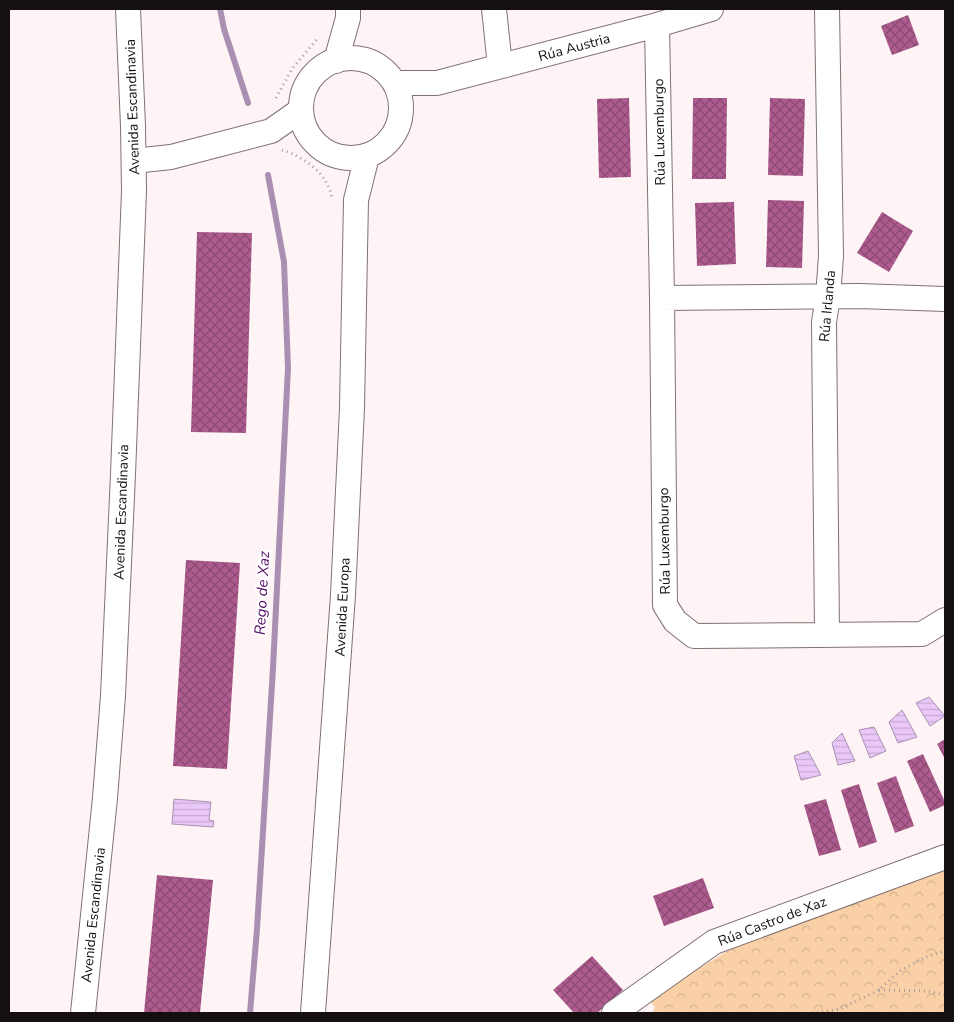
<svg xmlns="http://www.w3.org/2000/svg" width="954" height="1022" font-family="'Nunito Sans',sans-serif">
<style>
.forest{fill:url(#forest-crowns)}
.water{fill:url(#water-rules);stroke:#a990b2}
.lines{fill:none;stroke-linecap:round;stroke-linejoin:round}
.stream{stroke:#a990b2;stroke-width:6}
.building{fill:url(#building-cross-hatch)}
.minor-casing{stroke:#817173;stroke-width:26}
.path{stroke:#a39b9c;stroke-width:3;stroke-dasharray:1 4;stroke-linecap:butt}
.minor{stroke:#fff;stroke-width:24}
.labels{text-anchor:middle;stroke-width:4.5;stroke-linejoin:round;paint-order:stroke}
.street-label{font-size:14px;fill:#150f10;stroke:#fff}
.water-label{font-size:15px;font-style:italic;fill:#520869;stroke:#fff}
</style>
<defs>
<pattern id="forest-crowns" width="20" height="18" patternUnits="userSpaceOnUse" patternTransform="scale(1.25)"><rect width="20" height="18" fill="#fad1a7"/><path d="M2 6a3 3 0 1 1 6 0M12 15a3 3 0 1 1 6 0" fill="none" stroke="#d5b28f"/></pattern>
<pattern id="water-rules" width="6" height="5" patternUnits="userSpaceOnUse" patternTransform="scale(1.25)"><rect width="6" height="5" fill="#e9c7f7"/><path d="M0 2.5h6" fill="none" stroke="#c7aad3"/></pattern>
<pattern id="building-cross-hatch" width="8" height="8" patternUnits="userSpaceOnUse" patternTransform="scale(1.25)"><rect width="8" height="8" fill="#ae5c8f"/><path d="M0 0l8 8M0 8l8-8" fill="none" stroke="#8c4a73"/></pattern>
</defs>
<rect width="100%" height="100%" fill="#fef4f5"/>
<path class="forest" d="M945,853V1013H652L655,1007L648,999L759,932Z"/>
<path class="water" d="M929,697L945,716L930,726L916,703Z
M902,710L917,737L898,743L889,722Z
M874,727L886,751L870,758L859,730Z
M842,733L855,761L838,765L832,743Z
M808,751L821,775L801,780L794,756Z
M174,799L211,802L209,820L214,821L213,827L172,824Z"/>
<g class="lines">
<path class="stream" d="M220,9L224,29L248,103
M250,1013L257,929L273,668L288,368L284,262L268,175"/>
</g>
<path class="building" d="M908,15L919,45L892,55L881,26Z
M629,98L631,177L599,178L597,99Z
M693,98H727L726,179H692Z
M770,98L805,99L803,176L768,175Z
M768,200L804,201L802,268L766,267Z
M734,202L736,264L697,266L695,203Z
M882,212L913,231L889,272L857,253Z
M197,232L252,233L246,433L191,432Z
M186,560L240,563L227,769L173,766Z
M945,739V759L937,744Z
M923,754L945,802V805L930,812L907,761Z
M896,776L914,826L895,833L877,783Z
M859,784L877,842L859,848L841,790Z
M826,799L841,850L819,856L804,805Z
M157,875L213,880L200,1013H144Z
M703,878L714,908L664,926L653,896Z
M592,956L623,990L597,1013H574L553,990Z"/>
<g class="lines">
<g class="minor-casing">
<path id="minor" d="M494,9L500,66
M657,25L662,298L665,605L675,621L694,636L922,634L945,620
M301 108a50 50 0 1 1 100 0a50 50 0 1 1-100 0Z
M336,61L348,18V9
M395,83H437L657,25L711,9
M134,161L171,157L271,131L301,110
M662,298L859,296L945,299
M827,633L824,322L828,297L831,256L827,9
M83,1013L105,798L113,696L123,474L134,191L133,126L128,9
M313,1013L343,595L352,408L356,200L367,156
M614,1013L714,942L945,857"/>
</g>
<path class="path" d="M276,98L292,69L318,38
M282,150C305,157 328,174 332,198
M879,990L927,991L945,995
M812,1013L840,1009L879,990L900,971L928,956L945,951"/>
<use href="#minor" class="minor"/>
</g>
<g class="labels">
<g class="street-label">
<text transform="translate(574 47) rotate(-15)" y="5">Rúa Austria</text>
<text transform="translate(132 107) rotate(-92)" y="5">Avenida Escandinavia</text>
<text transform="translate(659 132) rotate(-91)" y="5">Rúa Luxemburgo</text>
<text transform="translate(827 306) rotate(-85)" y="5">Rúa Irlanda</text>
<text transform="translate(121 512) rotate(-88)" y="5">Avenida Escandinavia</text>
<text transform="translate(664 541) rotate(-91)" y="5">Rúa Luxemburgo</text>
<text transform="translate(342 607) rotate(-87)" y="5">Avenida Europa</text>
<text transform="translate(93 915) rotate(-84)" y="5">Avenida Escandinavia</text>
<text transform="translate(772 921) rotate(-21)" y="5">Rúa Castro de Xaz</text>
</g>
<g class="water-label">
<text transform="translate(262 593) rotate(-87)" y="5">Rego de Xaz</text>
</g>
</g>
<rect width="954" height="1022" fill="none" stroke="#150f10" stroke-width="20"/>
</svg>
